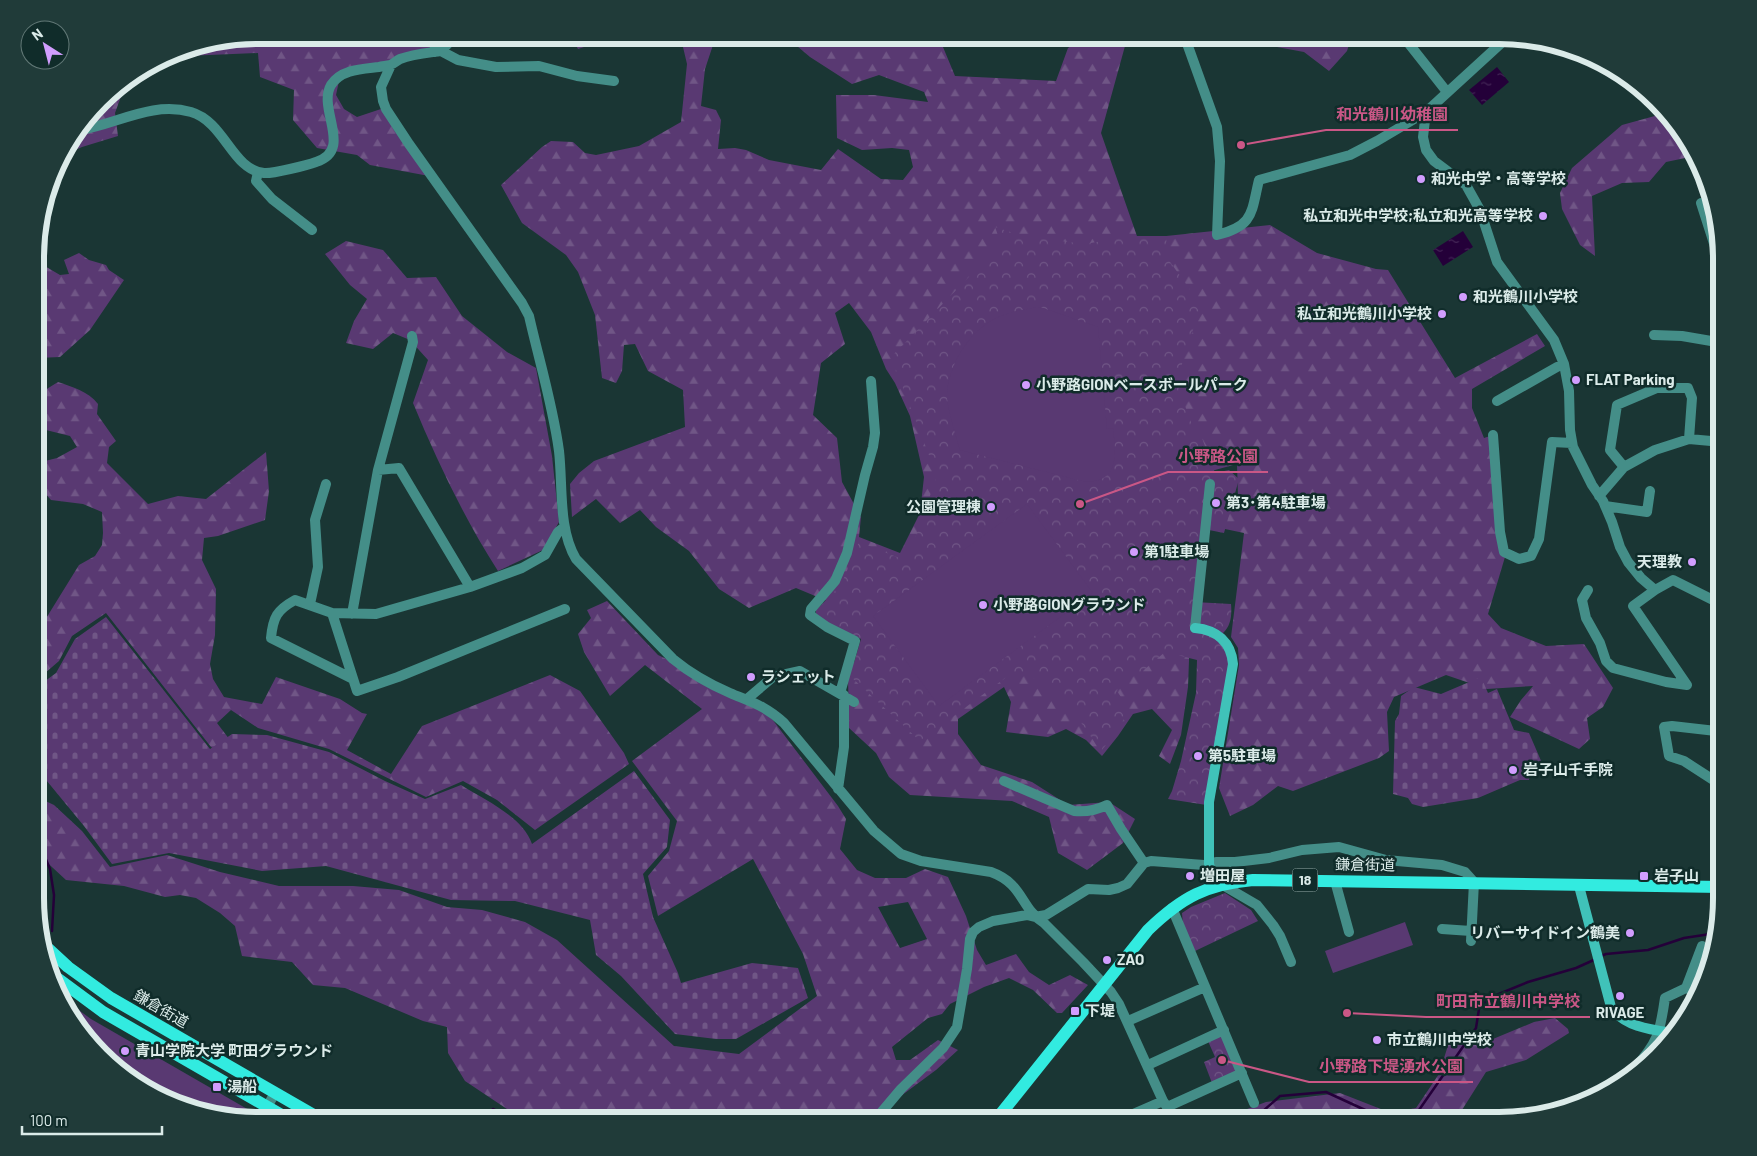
<svg xmlns="http://www.w3.org/2000/svg" width="1757" height="1156" font-family="Barlow,'Noto Sans JP',sans-serif">
<style>
.forest{fill:url(#forest-firs);fill-rule:evenodd}
.cemetery{fill:url(#cemetery-stones)}
.park{fill:url(#park-crowns)}
.garden{fill:#593972}
.water{fill:url(#water-ripples)}
.lines{fill:none;stroke-linecap:round;stroke-linejoin:round}
.stream{stroke:#240039;stroke-width:2.5}
.street{stroke:#448e88;stroke-width:10}
.secondary{stroke:#40c2b9;stroke-width:10}
.primary{stroke:#32ebe0;stroke-width:12}
.poi-dot{fill:#d19dfe;stroke:#102c2a;stroke-width:2}
.labels{text-anchor:middle;stroke-width:5;stroke-linejoin:round;paint-order:stroke}
.shield{fill:#102c2a;stroke:#9eb2b0;stroke-width:1}
.shield-label{font-size:14px;font-weight:bold;fill:#dbebe9}
.poi-label{font-size:15px;font-weight:bold;fill:#dbebe9;stroke:#102c2a;text-anchor:start}
.street-label{font-size:15px;fill:#dbebe9;stroke:#102c2a}
.rim{fill:none;stroke:#dbebe9;stroke-width:6}
.leader{fill:none;stroke:#ca5786;stroke-width:2}
.callout-dot{fill:#ca5786;stroke:#102c2a;stroke-width:2}
.callout-label{font-size:16px;text-anchor:middle;font-weight:bold;fill:#ca5786;stroke:#102c2a;stroke-width:5;stroke-linejoin:round;paint-order:stroke}
</style>
<defs>
<pattern id="forest-firs" width="22" height="20" patternUnits="userSpaceOnUse" patternTransform="scale(1.25)"><rect width="22" height="20" fill="#593972"/><path d="M5 1l3.5 6h-7zM16 11l3.5 6h-7z" fill="#705686"/></pattern>
<pattern id="cemetery-stones" width="16" height="16" patternUnits="userSpaceOnUse" patternTransform="scale(1.25)"><rect width="16" height="16" fill="#593972"/><path d="M2 7V4a2 2 0 0 1 4 0v3zM10 15v-3a2 2 0 0 1 4 0v3z" fill="#705686"/></pattern>
<pattern id="park-crowns" width="20" height="18" patternUnits="userSpaceOnUse" patternTransform="scale(1.25)"><rect width="20" height="18" fill="#593972"/><path d="M2 6a3 3 0 1 1 6 0M12 15a3 3 0 1 1 6 0" fill="none" stroke="#705686"/></pattern>
<pattern id="water-ripples" width="26" height="14" patternUnits="userSpaceOnUse" patternTransform="scale(1.25)"><rect width="26" height="14" fill="#240039"/><path d="M2 4q2-2 4 0t4 0M15 11q2-2 4 0t4 0" fill="none" stroke="#432556"/></pattern>
</defs>
<rect width="100%" height="100%" fill="#1a3634"/>
<path class="forest" d="M257,35H430L433,50L350,75L339,81L336,95L344,109L357,117L381,109L429,176L370,165L357,155L317,148L293,120L294,90L260,77L258,53L186,56L182,50Z
M571,35H602L596,43L578,49Z
M647,35H731L719,47L713,45L705,69L701,106L716,110L721,120L718,149L735,148L746,150L769,160L821,170L838,149L881,179L903,180L913,167L909,150L892,148L862,150L837,138L836,95H874L928,102L924,92L879,75L852,84L810,57L784,35H938L955,76L1056,81L1068,48L1088,35H1133L1125,46L1101,133L1138,239L1270,225L1317,253L1376,269L1388,270L1455,378L1537,334L1545,346L1472,389V408L1484,438L1493,435L1505,557L1488,614L1501,628L1546,646L1584,644L1613,688L1603,707L1587,718L1590,739L1579,749L1510,717L1521,700L1533,686L1487,689L1446,675L1394,697L1387,712L1389,751L1379,758L1293,791L1278,786L1253,805L1230,816L1219,788L1239,665L1238,648L1231,637L1244,533L1225,529L1226,507L1238,497L1237,464L1204,473L1191,606L1188,687L1181,735L1170,764L1159,756L1172,730L1152,709L1133,714L1118,736L1102,756L1086,740L1066,729L1048,737L1006,732L1011,702L1004,687L958,719V734L981,765L1032,782L1068,805L1109,802L1135,819L1123,843L1087,870L1058,853L1049,817L1012,801L910,795L889,777L876,753L849,728L848,676L852,661L879,672L957,537L832,603L796,588L749,608L719,589L689,551L656,527L640,510L620,523L596,499L572,517L570,484L579,473L594,461L685,427L683,390L648,371L635,344L624,345L622,371L616,383L602,378L595,315L578,272L566,255L522,223L501,185L542,147L551,141L573,142L585,153L596,155L639,146L681,122L687,64L683,47L679,46V41H664ZM849,303L871,332L886,369L895,383L910,416L924,477L920,513L900,553L859,537L861,517L842,482L837,438L813,415L821,363L845,344L835,313Z
M1272,35H1352L1347,51L1329,71L1304,52L1277,47Z
M127,80L115,113L118,136L82,147L73,151L68,145L111,90Z
M1662,114L1692,146L1695,156L1666,162L1649,182L1622,183L1592,196L1595,256L1580,245L1562,209L1560,193L1572,168L1622,125Z
M346,241L383,250L407,278L436,277L462,316L507,352L536,368L552,456L559,522L543,550L498,571C464,518 437,461 413,403L428,360L410,340L393,333L373,349L346,343L354,321L367,299L350,285L325,254Z
M79,253L89,260L106,265L109,270L124,280L90,330L60,357L37,358V267L43,265L60,275L69,274L64,260Z
M58,382C72,387 88,391 98,404L97,414L116,441L109,447L107,463L148,504L178,496L206,499L266,452L269,491L265,520L218,536L204,538L202,560L216,589L215,635L210,664L213,679L224,697L262,704L276,677L340,699L362,713L367,714L347,750L391,774L422,726L550,675L580,691L624,753L629,764L535,830L497,800L463,781L426,797L329,749L258,728L231,710L217,723L236,748L226,755L211,747L106,613L72,636L59,661L37,680V626L45,620L79,565L95,556L102,545L103,533L102,512L83,504L51,500L44,492L40,476H37V463L57,458L77,447L70,436L42,429L37,423V395Z
M607,601L658,655L698,674L769,715L838,806L846,819L840,849L857,870L875,878H906L925,869L948,877L966,916L977,950L986,965L1016,954L1029,972L1049,985L1070,975L1088,985L1062,1013H1057L1033,990L1009,978L984,987L950,1004L942,1014L928,1018L892,1047L896,1060H910L938,1040L958,1050L936,1070L867,1121H525L465,1081L448,1053L447,1027L423,1021L345,988L313,985L292,962L242,956L235,926L220,913L196,898L180,895L165,897L124,886L66,880L39,855L37,850V797L54,805L82,831L110,867L167,855L220,872L279,886H353L399,890L447,907L482,910L525,922L557,940L674,1046L739,1054L817,996L803,954L753,859L658,916L648,876L669,851L677,821L632,761L702,709L645,665L610,696L584,652L578,634L591,618L587,610ZM908,902L927,939L900,948L878,907Z
M1555,1018L1568,1029L1569,1033L1526,1060L1486,1072L1455,1121H1215L1266,1102L1340,1093L1391,1113L1416,1108L1439,1074L1451,1036L1493,1039L1534,1022Z"/>
<path class="cemetery" d="M106,617L210,749L232,734L267,735L329,752L385,781L425,799L461,785C485,800 523,817 532,844L634,771L670,820L667,847L643,874L653,917L678,973L681,983L752,963L798,968L808,998L736,1039H716L675,1034L621,976L596,955L590,920L515,901L451,900L326,866L262,871L169,853L112,864L84,826L37,769V687L56,673L75,639Z
M1481,677L1488,693L1497,689L1514,730L1529,733L1542,763C1533,768 1531,770 1529,780H1520L1478,798L1423,807L1412,804L1408,798L1393,794L1395,721L1399,714L1401,696L1414,687L1441,694Z"/>
<path class="park" d="M995,227L1026,237L1085,244L1131,236H1166L1168,259L1201,305L1182,364V398L1191,422L1202,438L1215,473L1229,470L1239,479L1224,533L1204,529L1194,602L1231,604C1232,615 1231,626 1223,633C1232,644 1237,650 1236,665L1213,806L1168,799L1172,791L1181,761L1196,693L1197,660L1165,652L1138,675L1126,673L1117,691L1129,709L1117,732L1101,751L1075,714L1057,695L1029,675L1012,673L920,741L850,676L861,639L829,624L816,614V610L841,585L859,542L907,561L937,476L891,357L1001,244Z
M1225,893L1251,910L1258,921L1195,951L1183,925L1182,913L1191,907Z
M1219,1036L1225,1038L1237,1067L1234,1074L1212,1083L1204,1062L1215,1057L1208,1041Z"/>
<path class="garden" d="M1040,307L1098,327L1107,429L1113,428C1116,454 1120,485 1082,481L960,450C956,436 946,405 947,393C949,366 966,337 989,322C1004,313 1023,309 1040,307Z
M1027,504L1093,593L939,706L873,616Z
M1405,922L1413,945L1333,973L1325,951Z
M61,997L91,1019L249,1110L246,1115L248,1119L186,1109L134,1083L65,1010Z"/>
<path class="water" d="M1497,67L1509,82L1482,105L1469,90Z
M1463,231L1473,247L1443,266L1433,250Z"/>
<g class="lines">
<path class="stream" d="M37,838L50,869L54,895L52,931
M1601,956L1606,954L1648,950L1684,938L1717,933
M486,1121L493,1109C499,1111 502,1117 508,1121
M521,1121H533
M1203,1121L1213,1114L1254,1119L1280,1096L1326,1092L1376,1115L1397,1120L1419,1110L1476,1028L1479,1009L1489,998L1528,982L1576,968L1596,959"/>
<path class="street" d="M434,35L435,52
M1184,35L1217,127L1220,161L1217,235C1254,226 1251,213 1259,180L1350,155L1377,141L1426,112L1509,36
M1402,35L1447,92
M441,51L458,60L496,67L539,66L577,76L614,81
M391,65L381,87L383,101L386,109L409,144L522,303L529,316C539,360 553,406 559,451C563,486 558,529 576,559L673,659C690,673 709,684 730,693C751,702 766,706 784,723L874,831L901,854L921,861L991,872C1024,884 1020,908 1044,923L1083,962L1111,992L1119,1004L1163,1101L1117,1121
M1426,112L1423,137L1426,150L1434,161L1466,185L1480,210L1497,262L1554,340L1564,364L1569,391L1570,430L1573,447L1592,485L1603,501L1612,522L1620,547L1628,562L1641,578L1655,590L1673,580L1711,599L1722,597
M80,130C117,124 152,101 191,112C225,122 232,170 264,173C272,174 308,165 316,162C354,150 317,109 331,85C341,69 363,69 379,67C382,66 387,66 390,65C394,64 396,61 400,59C413,54 427,53 441,51L456,35
M258,172L256,181L272,199L312,230
M1701,203L1718,256L1722,258
M1654,335L1682,336L1717,342L1722,330
M1497,401L1557,367L1564,364
M1493,435L1500,532L1504,552L1519,559L1531,556L1539,539L1552,442L1572,443
M1624,467L1610,450L1617,405L1657,388H1688L1692,398L1689,439
M378,470L399,468L470,587
M1599,496L1624,467L1655,450L1689,439L1722,442
M1605,506L1647,512L1650,491
M1588,590L1582,600L1586,618L1600,643L1606,661L1613,668L1666,682L1687,685L1633,606L1655,590
M310,604L318,567L315,520L326,484
M332,613L357,691L398,677L565,609
M352,614L378,470L413,342L412,336
M1195,628L1210,484
M353,679L271,638C273,617 277,610 295,600L332,613L376,614L470,587L522,568L545,555L558,532L564,527
M840,693L855,641L827,627L810,615L811,609L835,581L847,553L865,475L873,447L875,433L871,381
M747,699L773,677L800,671L854,702
M1716,731L1672,726L1664,727L1669,756L1684,761L1718,783
M1004,781L1074,811C1085,812 1097,810 1107,805L1121,829L1144,863
M838,789L844,747V695
M1335,881L1349,932
M1221,884L1257,905L1273,925L1280,936L1291,962
M1172,908L1254,1103
M1442,929L1471,931
M1686,988L1699,994
M1128,1021L1205,987
M1148,1065L1224,1030
M1633,1070C1658,1043 1660,1033 1665,998L1686,988L1702,946
M1163,1101L1167,1107L1242,1073
M259,1121L275,1093
M874,1121L901,1089L943,1048L957,1027L967,969L970,939L973,932L979,927L993,921L1027,915L1035,917L1046,915L1088,889L1109,890L1118,888L1127,884L1144,863L1151,861L1204,865L1216,862H1235L1269,858L1302,850L1339,847L1386,860L1442,865L1465,872L1474,882L1471,941"/>
<path class="secondary" d="M1195,628C1217,630 1231,642 1233,664L1209,802V864L1216,886
M1579,886L1611,1007C1624,1027 1652,1030 1673,1033"/>
<path class="primary" d="M1722,599L1718,618V643L1716,766L1718,783L1722,793
M42,943L68,967L111,998L324,1121
M53,975L103,1012L292,1121
M995,1121L1148,930C1182,897 1207,884 1253,880L1722,887"/>
</g>
<g class="poi-dot">
<circle cx="1421" cy="179" r="5"/>
<circle cx="1543" cy="216" r="5"/>
<circle cx="1463" cy="297" r="5"/>
<circle cx="1442" cy="314" r="5"/>
<circle cx="1576" cy="380" r="5"/>
<circle cx="1026" cy="385" r="5"/>
<circle cx="1216" cy="503" r="5"/>
<circle cx="991" cy="507" r="5"/>
<circle cx="1134" cy="552" r="5"/>
<circle cx="1692" cy="562" r="5"/>
<circle cx="983" cy="605" r="5"/>
<circle cx="751" cy="677" r="5"/>
<circle cx="1198" cy="756" r="5"/>
<circle cx="1513" cy="770" r="5"/>
<circle cx="1190" cy="876" r="5"/>
<rect x="1639" y="871" width="10" height="10" rx="2.5"/>
<circle cx="1630" cy="933" r="5"/>
<circle cx="1107" cy="960" r="5"/>
<circle cx="1620" cy="996" r="5"/>
<rect x="1070" y="1006" width="10" height="10" rx="2.5"/>
<circle cx="1377" cy="1040" r="5"/>
<circle cx="125" cy="1051" r="5"/>
<rect x="212" y="1082" width="10" height="10" rx="2.5"/>
</g>
<g class="labels">
<rect class="shield" x="1292.5" y="868.5" width="25" height="23" rx="4"/>
<g class="shield-label">
<text x="1305" y="885">18</text>
</g>
<g class="poi-label">
<text x="1431" y="184">和光中学・高等学校</text>
<text x="1533" y="221" text-anchor="end">私立和光中学校;私立和光高等学校</text>
<text x="1473" y="302">和光鶴川小学校</text>
<text x="1432" y="319" text-anchor="end">私立和光鶴川小学校</text>
<text x="1586" y="385">FLAT Parking</text>
<text x="1036" y="390">小野路GIONベースボールパーク</text>
<text x="1226" y="508">第3･第4駐車場</text>
<text x="981" y="512" text-anchor="end">公園管理棟</text>
<text x="1144" y="557">第1駐車場</text>
<text x="1682" y="567" text-anchor="end">天理教</text>
<text x="993" y="610">小野路GIONグラウンド</text>
<text x="761" y="682">ラシェット</text>
<text x="1208" y="761">第5駐車場</text>
<text x="1523" y="775">岩子山千手院</text>
<text x="1200" y="881">増田屋</text>
<text x="1654" y="881">岩子山</text>
<text x="1620" y="938" text-anchor="end">リバーサイドイン鶴美</text>
<text x="1117" y="965">ZAO</text>
<text x="1085" y="1016">下堤</text>
<text x="1620" y="1018" text-anchor="middle">RIVAGE</text>
<text x="1387" y="1045">市立鶴川中学校</text>
<text x="135" y="1056">青山学院大学 町田グラウンド</text>
<text x="227" y="1092">湯船</text>
</g>
<g class="street-label">
<text transform="translate(1365 865) rotate(1)" y="5">鎌倉街道</text>
<text transform="translate(161 1009) rotate(30)" y="5">鎌倉街道</text>
</g>
</g>
<path d="M0 0H1757V1156H0ZM258 44H1499A214 214 0 0 1 1713 258V898A214 214 0 0 1 1499 1112H258A214 214 0 0 1 44 898V258A214 214 0 0 1 258 44Z" fill="#203b39" fill-rule="evenodd"/>
<path class="rim" d="M258 44H1499A214 214 0 0 1 1713 258V898A214 214 0 0 1 1499 1112H258A214 214 0 0 1 44 898V258A214 214 0 0 1 258 44Z"/>
<path class="leader" d="M1241 145L1326 130H1458M1080 504L1168 472H1268M1347 1013L1426 1017H1590M1222 1060L1309 1082H1473"/>
<g class="callout-dot">
<circle cx="1241" cy="145" r="5"/>
<circle cx="1080" cy="504" r="5"/>
<circle cx="1347" cy="1013" r="5"/>
<circle cx="1222" cy="1060" r="5"/>
</g>
<g class="callout-label">
<text x="1392" y="120">和光鶴川幼稚園</text>
<text x="1218" y="462">小野路公園</text>
<text x="1508" y="1007">町田市立鶴川中学校</text>
<text x="1391" y="1072">小野路下堤湧水公園</text>
</g>
<g transform="translate(45 45) rotate(324)"><circle r="24" fill="#102c2a" stroke="#617876"/>
<path d="M0-4L9 19L0 12L-9 19Z" fill="#d19dfe"/>
<text y="-8" font-size="14" font-weight="bold" text-anchor="middle" fill="#dbebe9">N</text>
</g>
<path d="M22 1126v8h140v-8" fill="none" stroke="#dbebe9" stroke-width="2.5"/>
<text x="30" y="1126" font-size="15" fill="#dbebe9" stroke="#102c2a" stroke-width="4" paint-order="stroke">100 m</text>
</svg>
